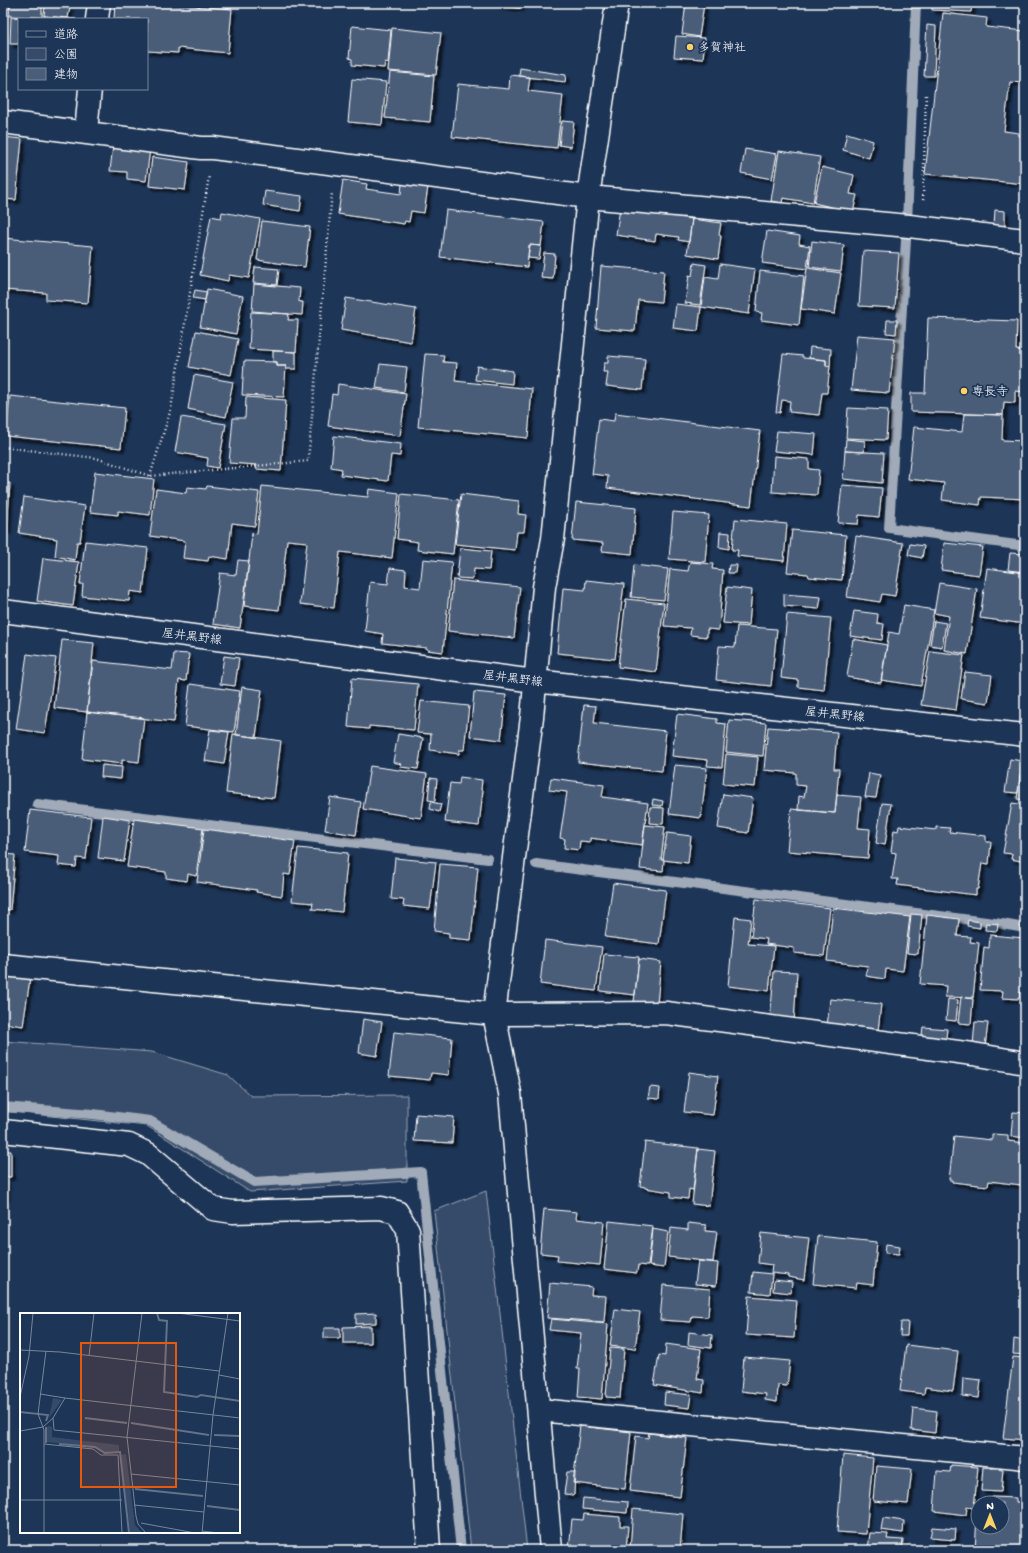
<svg xmlns="http://www.w3.org/2000/svg" width="1028" height="1553" font-family="'Gochi Hand','Klee One',sans-serif">
<style>
.green{fill:#364b69;stroke:#9aa5b4}
.lines{fill:none;stroke-linecap:round;stroke-linejoin:round}
.stream{stroke:#a0aab8;stroke-width:10}
.building{fill:#4a5d79;stroke:#fff;fill-rule:evenodd;filter:url(#shadow)}
.street-casing{stroke:#fff;stroke-width:25}
.secondary-casing{stroke:#fff;stroke-width:25}
.path{stroke:#fff;stroke-width:2.5;stroke-dasharray:1 3;stroke-linecap:butt}
.street{stroke:#1d3557;stroke-width:22}
.secondary{stroke:#1d3557;stroke-width:22}
.poi-dot{fill:#ffd166;stroke:#1d3557;stroke-width:1.5}
.labels{text-anchor:middle;stroke-width:3.5;stroke-linejoin:round;paint-order:stroke}
.poi-label{font-size:12px;fill:#fff;stroke:#1d3557;text-anchor:start}
.street-label{font-size:12px;fill:#fff;stroke:#1d3557}
.inset-river{fill:none;stroke:#617289;stroke-width:2}
.inset-road{fill:none;stroke:#77869a;stroke-width:1}
.view{fill:#e8590c;fill-opacity:0.15;stroke:#e8590c;stroke-width:2}
.inset-edge{fill:none;stroke:#fff;stroke-width:2}
</style>
<defs>
<filter id="shadow"><feDropShadow dx="3.5" dy="3.5" stdDeviation="1" flood-color="#0009"/></filter>
</defs>
<rect width="100%" height="100%" fill="#1d3557"/>
<filter id="ink" filterUnits="userSpaceOnUse"><feTurbulence type="fractalNoise" baseFrequency=".025" numOctaves="2"/><feDisplacementMap in="SourceGraphic" scale="8" xChannelSelector="R" yChannelSelector="G"/><feConvolveMatrix kernelMatrix="1 2 1 2 8 2 1 2 1" color-interpolation-filters="sRGB"/></filter>
<g filter="url(#ink)">
<path class="green" d="M3,1041L152,1052L228,1075L251,1096L407,1095V1181L250,1192L147,1126L3,1111Z
M486,1191L527,1550H471L434,1211Z"/>
<g class="lines">
<path class="stream" d="M916,3L907,223L889,528L1025,546
M37,804L488,859
M536,864L1002,924L1025,928
M3,1107L93,1114L150,1121L254,1182L421,1172L461,1550"/>
</g>
<path class="building" d="M10,3H42V17L9,16Z
M115,3L137,5V3H152L232,9L228,53L178,48V53L147,51V19H114Z
M497,3H521L520,8L497,6Z
M686,3L704,4L699,37L682,34Z
M932,3H972L971,12L932,10Z
M45,5L70,7L68,18L44,16Z
M943,13L987,18L986,27L1025,31V80H1024V83L1010,82L1004,131L1019,133V136H1025V184L925,174Z
M44,16L76,19H43Z
M11,17L37,18L19,19V44H10Z
M927,25L936,26L934,76H924Z
M352,26L391,30L388,63L385,62L384,68L352,65V59L349,58Z
M392,28L441,33L436,75L388,71Z
M676,36L705,38L703,59L674,57Z
M520,68L566,75L565,82L519,76Z
M390,72L434,76L430,122L385,118Z
M510,75L530,77L528,91L563,95L557,148L452,137L458,84L509,89Z
M352,79L386,82L382,125L348,122Z
M562,121L574,122L571,147L559,145Z
M847,133L873,141L869,158L843,150Z
M3,137L22,139L16,200L3,199Z
M113,145L150,149L146,181L127,179V172L110,171Z
M745,149L777,154L772,179L741,173Z
M779,151L820,157L813,203L783,198L782,203L771,201Z
M152,157L189,162L185,190L149,186Z
M822,167L854,175L850,194L857,195L853,212L814,203Z
M343,180L367,184L366,189L401,194L402,183L428,187L424,213L411,211L409,222L405,221L404,224L338,214Z
M265,191L302,196L300,211L263,205Z
M620,208L692,219L689,242L678,240L679,237L656,234L655,241L616,235Z
M446,210L544,222L541,246L529,245L527,267L440,257Z
M995,210L1005,211V226H994Z
M222,212L260,219L249,278L229,275L228,281L200,275L211,216L221,218Z
M692,219L721,223L719,235L721,236L718,259L687,254Z
M262,221L310,227L305,267L257,260Z
M767,231L800,236L799,244L810,246L807,269L762,263Z
M3,238L93,246L88,303L46,300V293L3,290Z
M812,241L844,245L841,271L809,267Z
M530,245L541,246L539,259L528,258Z
M863,251L899,253L895,308L859,306Z
M544,253L555,254L553,279L541,278Z
M694,263L706,265L700,305L685,303L689,275L692,276Z
M720,264L755,269L749,314L701,307L705,277L718,279Z
M601,266L664,271L661,302L638,300L635,331L596,328Z
M255,267L279,269L277,285L253,283Z
M807,268L841,273L835,314L801,309Z
M760,271L804,276L799,325L761,320L762,313L756,312Z
M254,284L300,288L299,302H303L302,315L252,311Z
M207,289L243,296L236,334L200,327Z
M195,290L207,292L205,300L193,298Z
M346,298L416,309L411,342L341,330Z
M676,304L701,307L698,331L673,328Z
M251,312L289,314L288,320H298L296,352L249,349Z
M928,318L1017,321L1016,350L1025,351L1024,392L1015,391V403L1004,402L1003,415L911,412V393H925Z
M887,320H897L896,334L886,333Z
M196,331L238,339L231,375L189,367Z
M857,335L895,338L889,393L851,390Z
M810,347L831,349L830,366H826V360L809,358Z
M273,351L296,352V369H286V366H277V362H273Z
M425,354L444,355L443,362L457,363L455,381L532,389L528,438L418,427Z
M783,354L803,356V358L826,360V366H830L827,393H822L819,415L789,412L790,401L782,400L780,413L776,412Z
M608,356L645,359L642,390L606,386L608,372H603L604,363H608Z
M244,361L277,362V366H286L284,397L242,395Z
M380,364L407,367L404,392L376,388Z
M477,366L513,371L512,384L475,380Z
M194,375L233,382L226,417L188,409Z
M338,384L406,394L400,436L328,426L332,394L337,395Z
M10,396L125,408L121,448L6,436Z
M246,397L286,400L281,471L256,469L257,465L229,463L233,418H245Z
M848,408L888,410L886,440L846,438Z
M615,413L760,431L751,506L607,488L608,476L592,474L599,419L614,421Z
M964,414L1003,415L1002,440L1025,441V499L981,497L980,505L942,500L944,483L908,479L914,427L962,432Z
M181,417L226,424L218,468L207,466L208,458L175,452Z
M777,431L816,434L814,455L774,451Z
M334,436L401,444L400,456L391,455L388,481L341,475L342,469L331,467Z
M846,439L865,441L864,452L845,451Z
M845,451L884,453L882,483L843,479Z
M774,456L809,459V469L819,470L817,495L772,492Z
M95,472L154,479L150,515L118,511V515L90,512Z
M3,483H10L7,531L3,530Z
M842,485L882,488L879,517L859,515L858,524L838,523Z
M207,486L259,492L255,526L232,523L228,559L209,556L208,561L183,558L185,541L150,536L156,489L186,493L187,487L206,489Z
M262,486L368,497L369,489L399,493L392,558L340,552L334,608L300,604L307,542L287,540L279,610L244,606L252,533L257,534Z
M401,494L459,500L453,554L417,550L418,542L397,539Z
M461,494L519,501L518,514L526,515L524,532H517L515,550L455,544Z
M24,497L85,506L80,542H77L75,560L55,556L57,539L19,533Z
M576,502L636,508L632,554L602,551L603,543L572,540Z
M673,512L709,515L705,562L669,559Z
M735,519L787,524L784,561L737,556L738,550H732Z
M792,530L846,535L842,580L809,577L808,574L787,572Z
M720,532L730,533L729,549L719,547Z
M856,536L903,543L895,596L882,594L880,602L847,597Z
M85,541L148,548L143,593L130,591L129,601L82,596L83,584H80Z
M944,543L983,547L979,575L941,570Z
M910,544L924,546L922,558L908,555Z
M460,548L491,551L489,570L474,569L473,579L457,578Z
M1010,553L1025,554V572L1008,570Z
M43,558L79,562L73,606L37,601Z
M423,559L452,562L443,652L427,650V648L382,643L383,634L365,631L370,582L388,584L390,568L406,570L405,586L420,588Z
M238,560L249,561L240,628L213,624L220,573L236,575Z
M690,562L713,564L712,569L723,570L719,630L707,629V637L690,635L691,628L664,626L670,569L688,571Z
M634,565L668,569L664,600L631,597Z
M729,565H737L736,573H728Z
M987,568L1025,573V624L980,618Z
M453,580L520,587L514,638L448,631Z
M586,580L624,584L615,659L557,653L563,588L585,590Z
M939,583L977,589L967,654L944,650L949,616L934,613Z
M727,587L752,590L749,625L723,623Z
M784,594L821,597L819,609L784,606Z
M626,599L664,603L656,672L618,667Z
M904,605L934,610L921,686L881,680L889,632L899,634Z
M854,611L878,614L877,623L884,624L882,640L850,636Z
M787,614L831,618L824,690L798,687V680L781,678Z
M934,621L946,623L942,647L930,645Z
M737,626L777,629L771,686L716,680L719,646L735,647Z
M853,639L887,645L881,683L847,677Z
M62,640L94,643L87,712L54,708Z
M930,651L964,655L956,710L921,705Z
M174,653L189,654L186,681L179,680L174,722L87,712L93,661L172,670Z
M27,654L56,658L45,733L16,729Z
M224,656L239,658L235,686L220,684Z
M965,672L992,675L988,703L961,699Z
M352,678L418,684L414,730L369,726V729L348,727Z
M190,684L240,691L234,732L185,726Z
M242,687L262,690L256,737L236,735Z
M474,692L506,695L501,740L470,736Z
M421,701L469,706L464,750H459V754L430,750L431,734L417,733Z
M584,705L596,706L594,723L666,731L662,771L578,762Z
M87,712L144,718L139,762L122,760V764L82,759Z
M677,714L717,719V723L726,724L722,767L707,766L708,760L672,756Z
M729,720L766,723L763,756L726,752Z
M768,727L837,732L834,769H839L835,813L798,810L799,796L804,797L806,786L796,785V773L764,770Z
M210,730L229,732L224,764L205,761Z
M233,734L281,741L274,798L226,793Z
M398,734L423,738L418,769L400,767L401,764L393,762Z
M726,754L758,757L755,787L723,784Z
M1010,759L1022,761L1018,793L1005,792Z
M1022,761H1025V800L1017,799Z
M102,765L122,767L121,779L101,777Z
M675,765L707,768L701,818L669,814Z
M370,766L427,774L421,818L363,809Z
M869,773L880,775L876,798L865,797Z
M460,777L482,780L481,790H483L479,826L445,822L450,783L459,784Z
M430,778L437,779L435,801L428,800Z
M551,778L604,785L602,797L648,803L642,845L590,838V842L580,841L579,850L564,848L565,839L560,838L567,792L549,790Z
M723,794L753,798L748,833L718,828Z
M837,795L861,797L858,828L870,829L868,858L787,851L791,809L835,813Z
M330,797L361,802L356,835L325,830Z
M653,799L663,801L662,806L652,805Z
M431,802L441,804L439,812L430,809Z
M882,803L891,804L885,845L876,843Z
M1012,803L1025,805V862L1011,859L1012,854L1003,853Z
M650,807L664,808L663,824L649,823Z
M30,810L91,817L86,859L77,858L76,867L58,865L59,856L25,852Z
M103,816L130,820L124,861L98,858Z
M134,819L203,828L196,876L188,874L187,881L166,878V872L127,867Z
M645,825L665,827L661,860H664L663,871L640,869Z
M899,826L936,830V827L950,828L949,832L986,836V842H991L989,864L982,863L978,889H976V895L897,885L898,879H892L896,853L891,852L894,830L898,831Z
M204,829L295,841L290,875L284,874L282,896L256,892L257,890L197,882Z
M667,833L691,836L688,863L663,860Z
M298,848L348,853L342,912L312,909L313,903L292,901Z
M3,854L15,855L10,910L3,909Z
M395,858L436,862L430,909L403,906L404,900L391,899Z
M440,864L478,867L471,940L449,938V933L434,931Z
M1024,868H1025V891L1020,890Z
M613,883L666,890L659,944L605,937Z
M756,899L830,908L824,956L794,953V948L766,944L767,939L751,937Z
M833,908L910,917L903,971L886,969L885,979L866,976L868,966L827,961Z
M911,914L922,915L918,954L907,953Z
M927,915L959,919L957,936L971,937L970,942L979,943L973,998L945,997L946,986L920,984Z
M735,917L751,919L748,944L774,946L769,991L728,986Z
M968,920L980,922V928L967,926Z
M986,923L998,924L997,931L985,930Z
M990,935L1025,938V993L1020,992L1019,999L1002,998L1003,991L980,990L984,947L989,948Z
M545,940L602,947L596,991L540,984Z
M604,954L639,957L635,995L600,991Z
M639,959L661,962L657,1004L634,1002Z
M774,971L797,972L794,1023L770,1022Z
M3,976L30,979L23,1026L3,1023Z
M1023,995L1025,996V1020L1021,1019Z
M961,997L973,999L971,1024L958,1023Z
M830,999L881,1004L878,1032L827,1027Z
M948,999L958,1000L956,1021L946,1020Z
M363,1019L382,1022L377,1056L359,1053Z
M975,1022L988,1023L985,1047L973,1045Z
M923,1027L947,1029L945,1046L921,1042Z
M394,1032L452,1038L449,1075L431,1073L430,1080L389,1076Z
M689,1072L718,1076L713,1115L684,1112Z
M650,1087L660,1088L659,1099L648,1098Z
M1013,1112L1025,1113V1138L1011,1136Z
M416,1114L454,1117L452,1143L414,1141Z
M992,1134L1008,1135V1141L1025,1143L1021,1185L989,1181L988,1186L952,1182V1180H949L954,1136L992,1140Z
M645,1142L698,1148L693,1190L689,1189L688,1199L671,1197V1192L645,1188V1187L640,1186Z
M1025,1148V1177H1022Z
M698,1149L715,1151L709,1206L692,1204Z
M3,1151H11V1177H3Z
M3,1180H6V1198H3Z
M544,1209L577,1212L576,1219L604,1222L600,1265L557,1261L558,1255L540,1253Z
M609,1221L653,1226L648,1266L638,1265L637,1273L604,1269Z
M688,1223L706,1225L705,1231L717,1232L713,1262L668,1257L671,1228L688,1230Z
M653,1229L668,1232L664,1268L649,1266Z
M761,1233L809,1238L804,1280L789,1277V1275L771,1273L772,1265L758,1263Z
M818,1236L877,1242L873,1285L857,1283L856,1288L813,1284Z
M886,1244L900,1246L899,1254L885,1253Z
M698,1261L718,1263L716,1286L695,1284Z
M1025,1270V1307L1021,1306Z
M753,1272L772,1274L770,1294L751,1292Z
M774,1280L792,1282L791,1293L773,1291Z
M550,1283L592,1287L591,1295L606,1296L604,1322L547,1318Z
M663,1285L710,1289L708,1317L692,1316L691,1322L660,1320Z
M749,1296L797,1300L794,1338L746,1335Z
M615,1309L640,1312L635,1349L610,1346Z
M376,1313V1323L356,1324V1314Z
M551,1319L608,1324L602,1399L578,1397L580,1369H577L581,1333L549,1330Z
M901,1322H908L907,1336H900Z
M371,1326V1343H343V1327Z
M324,1328H340V1338H324Z
M689,1332L712,1335L711,1348L688,1345Z
M1014,1339L1025,1341V1355L1013,1354Z
M666,1344L701,1349L697,1379L704,1380L703,1393L654,1385L659,1355L665,1356Z
M906,1345L958,1351L953,1391L925,1387L924,1394L900,1391Z
M610,1348L624,1349L620,1398L606,1397Z
M744,1357L790,1361L787,1386L778,1385L777,1402L765,1400L766,1394L741,1391Z
M1013,1357L1025,1358V1440L1003,1438Z
M963,1378L981,1380L979,1398L962,1396Z
M665,1392L691,1395L689,1408L664,1405Z
M913,1408L937,1411L935,1433L911,1430Z
M580,1426L631,1432L625,1489L573,1483Z
M649,1433L687,1438L680,1497L630,1491L636,1436L648,1438Z
M843,1455L873,1458L866,1534L837,1532Z
M951,1465L978,1467L974,1508L967,1507L966,1515L934,1511L937,1471L950,1472Z
M876,1466L912,1469L908,1504L873,1501Z
M983,1467L1003,1469L1001,1492L981,1491Z
M567,1472H575L574,1495L564,1494Z
M992,1497L1016,1498V1502H1025L1023,1550H975L978,1500L992,1501ZM978,1503H1002V1527H978Z
M583,1498L628,1502L627,1513L582,1509Z
M633,1509L683,1514L680,1550H630Z
M584,1514L620,1517V1526H628L626,1550H569L572,1519L583,1520Z
M883,1518L904,1521L903,1533L881,1530Z
M932,1527L956,1529L955,1540L930,1538Z
M870,1533L888,1534L887,1539L903,1540L902,1550H868Z"/>
<g class="lines">
<g class="street-casing">
<path id="street" d="M97,19L99,3
M3,122L201,148H213L588,197L909,226L1025,240
M86,132L90,89
M3,965L494,1014L666,1013L973,1054L1025,1063
M494,1014L510,1093L551,1550
M3,1131L129,1145L148,1154L213,1209L233,1212L381,1208L397,1212L408,1230L429,1550
M539,1410L1025,1458"/>
</g>
<g class="secondary-casing">
<path id="secondary" d="M3,611L535,681L1025,735
M494,1014L532,717L544,587L553,539L588,197L617,3"/>
</g>
<path class="path" d="M923,200L926,94
M3,447L96,458L150,476L308,461L332,192
M150,476L171,409L209,176"/>
<use href="#street" class="street"/>
<use href="#secondary" class="secondary"/>
</g>
</g>
<g class="poi-dot">
<circle cx="690" cy="47" r="4"/>
<circle cx="964" cy="391" r="4"/>
</g>
<g class="labels">
<g class="poi-label">
<text x="698" y="51">多賀神社</text>
<text x="972" y="395">専長寺</text>
</g>
<g class="street-label">
<text transform="translate(192 636) rotate(7)" y="4">屋井黒野線</text>
<text transform="translate(513 678) rotate(7)" y="4">屋井黒野線</text>
<text transform="translate(835 714) rotate(6)" y="4">屋井黒野線</text>
</g>
</g>
<g transform="translate(20 1313)">
<rect width="220" height="220" fill="#1d3557"/>
<path d="M33,85L42,87L29,105ZM29,113L32,114V124L99,132V140L84,141L75,135L27,129V114ZM106,141L115,212L122,220H110L101,142Z" fill="#364b69"/>
<path class="inset-river" d="M137,0L139,7L147,8L144,79L177,84L181,82L220,88M0,99L28,102L26,108M65,105L107,110M111,110L189,122M26,114V130M194,122L220,123M39,131L75,134L85,140L100,139L109,220M115,176L183,183M187,193L220,197"/>
<path class="inset-road" d="M122,0L107,124L116,203L118,211L126,220M157,0L220,8M0,37L40,39L199,58M69,43L74,0M199,62L220,66M20,81L45,85M0,84L9,43L13,0M33,105L34,117L220,136M0,118L23,114L33,105L45,85L220,105M24,131L73,136L81,142H98L102,220M111,161L220,172M0,187H102M114,192L184,199M121,210L175,220M182,218L199,220M24,220V117L18,101L26,38M182,220L193,102L208,0"/>
<path class="view" d="M61,30H156V174H61Z"/>
<rect width="220" height="220" class="inset-edge"/>
</g>
<rect width="1028" height="1553" fill="none" stroke="#1d3557" stroke-width="16"/>
<rect x="8" y="8" width="1012" height="1537" fill="none" stroke="#fff" stroke-width="1.5" filter="url(#ink)"/>
<rect x="18" y="18" width="130" height="72" fill="#1d3557" stroke="#77869a"/>
<rect x="26" y="31" width="20" height="6" fill="#1d3557" stroke="#77869a"/>
<text x="54" y="38" font-size="12" fill="#ffffff">道路</text>
<rect x="26" y="48" width="20" height="12" fill="#364b69" stroke="#77869a"/>
<text x="54" y="58" font-size="12" fill="#ffffff">公園</text>
<rect x="26" y="68" width="20" height="12" fill="#4a5d79" stroke="#77869a"/>
<text x="54" y="78" font-size="12" fill="#ffffff">建物</text>
<g transform="translate(990 1515)"><circle r="19" fill="#1d3557" stroke="#77869a"/>
<path d="M0-3L7 15L0 10L-7 15Z" fill="#ffd166"/>
<text y="-6" font-size="11" font-weight="bold" text-anchor="middle" fill="#ffffff">N</text>
</g>
</svg>
